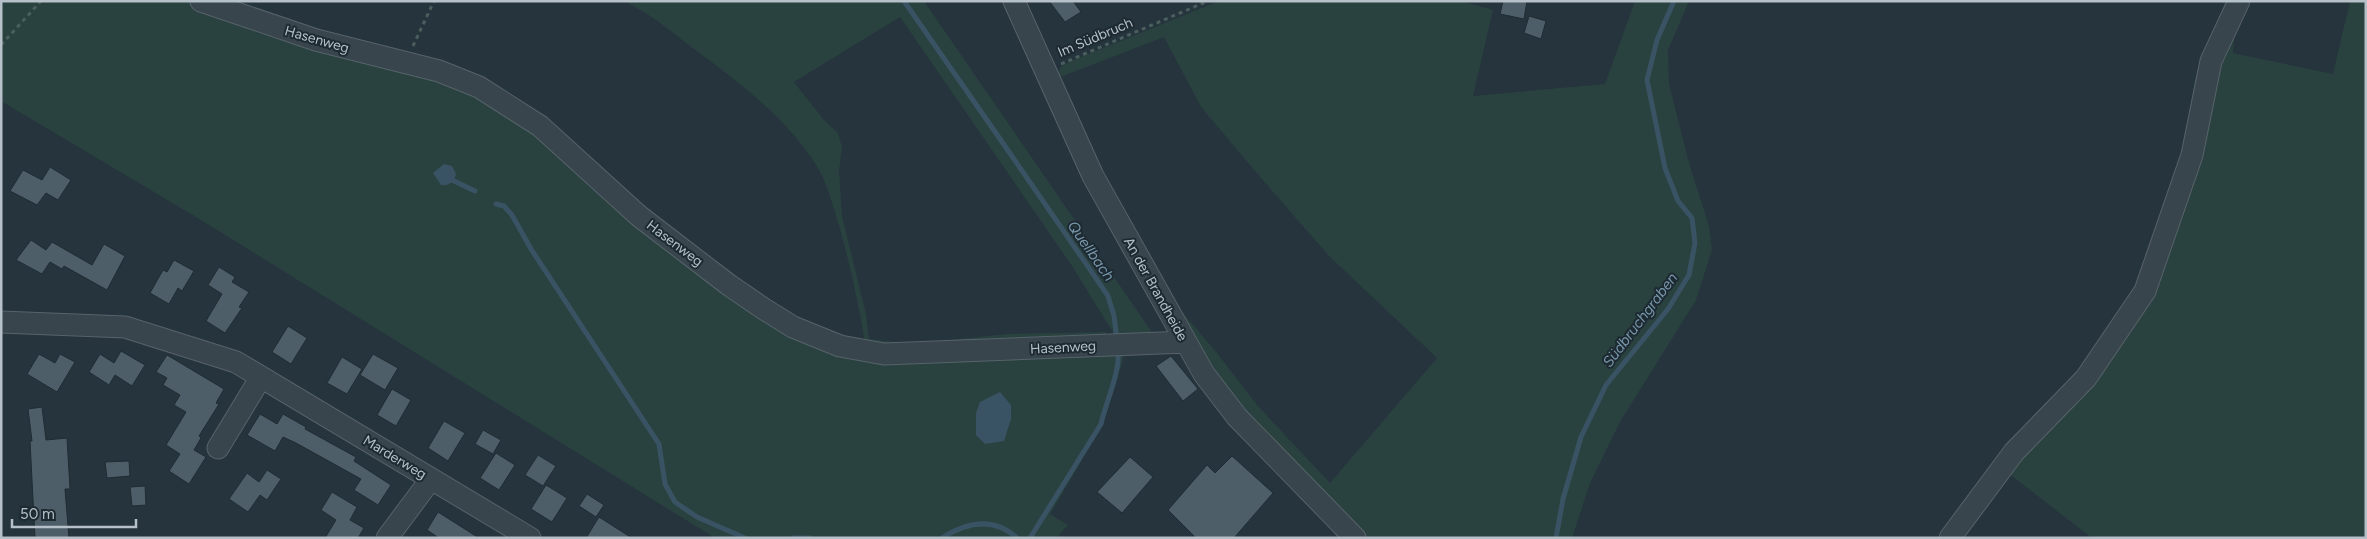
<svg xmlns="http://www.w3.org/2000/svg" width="2367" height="539" font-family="Figtree,sans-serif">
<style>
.green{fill:#2a423f;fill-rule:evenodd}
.water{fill:#3a5364}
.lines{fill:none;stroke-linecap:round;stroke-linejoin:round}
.stream{stroke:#3a5364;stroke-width:5}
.building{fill:#4e5e68;stroke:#202c34}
.minor-casing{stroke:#57636b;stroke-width:23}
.path{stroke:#495e5d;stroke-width:3;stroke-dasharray:4 4;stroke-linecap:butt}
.minor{stroke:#39454d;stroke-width:21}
.labels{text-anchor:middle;stroke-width:4;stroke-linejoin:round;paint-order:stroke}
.street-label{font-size:14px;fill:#b5c0c8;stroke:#1e2a32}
.water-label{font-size:15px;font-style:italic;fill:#7796aa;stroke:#1e2a32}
</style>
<rect width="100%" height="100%" fill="#25343d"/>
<path class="green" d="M1,1H190L472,89L826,346L1126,350L1103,424L1050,514L1068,525L1057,538H715L196,217L1,101Z
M624,1H924L1156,338L1122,347L1072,266L900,17L794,82L824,120L838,133L842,147L839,171L842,216L866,314L869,339L910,344L1007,334L1106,332L1108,342L866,348C859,308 851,268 840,229C834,209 828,186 818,168C791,123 746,88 705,57C678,38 654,15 624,1Z
M1219,1H1462L1493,10L1473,96L1605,84L1635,1H1689L1668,50L1669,84L1689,163L1709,226L1712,250L1696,300L1620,422L1590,483L1572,538H1361L1256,430L1229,400L1202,360L1095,170L1065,108L1054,78L1061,67L1069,62ZM1164,37L1201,107L1249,164L1329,256L1437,358L1330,483L1257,405L1217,353L1183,313L1148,260L1086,147L1063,97L1058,78Z
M2226,1H2248L2234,37L2233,53L2333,74L2350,1H2366V538H2092L1999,466L2105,338L2137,289L2175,195L2196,75Z"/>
<path class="water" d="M444,164L452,166L456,174L454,181L447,185H441L433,173Z
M1000,392L1011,405V419L1004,441L985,444L976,435V413L980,402Z"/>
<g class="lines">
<path class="stream" d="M904,1C972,99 1041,197 1108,296L1114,316L1117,340
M454,181L475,191
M496,204L504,206L512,215L531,249L659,444L665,484L675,502L697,517L745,538
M793,538H811
M942,538C967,522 994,517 1017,538
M1030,538L1101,424C1106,401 1121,371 1118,349
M1556,538L1563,499L1581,437L1606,385L1668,309L1689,275L1695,243L1692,218L1678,201L1665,168L1647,80L1657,40L1674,1"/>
</g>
<path class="building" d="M1049,1H1073L1081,12L1065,22Z
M1503,1H1527L1524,19L1500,14Z
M1529,16L1546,21L1541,39L1524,33Z
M50,167L71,180L58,200L46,193L37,205L10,191L23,170L42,180Z
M31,240L46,250L52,242L92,265L104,244L125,256L107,290L64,266L62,269L50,262L42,274L16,260Z
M174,260L194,271L182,291L178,288L169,304L150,293L163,270L167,272Z
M219,267L235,277L232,282L249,292L239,307L242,308L225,333L206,321L222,294L208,285Z
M288,326L307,338L291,364L272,352Z
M121,351L145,365L132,386L115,375L109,385L89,372L100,354L114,363Z
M39,354L55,363L60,354L75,362L57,392L27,374Z
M373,354L398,368L385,390L360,375Z
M167,355L224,389L216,403L219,404L199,436L201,438L194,450L206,457L189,484L169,471L180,454L166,445L186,412L174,405L180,395L163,385L167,378L156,372Z
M1171,356L1198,389L1183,401L1156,366Z
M342,357L362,369L347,394L327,383Z
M392,389L411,400L396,426L377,415Z
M42,407L46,440L67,438L70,489H65L69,538H35L30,441H32L28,409Z
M260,414L277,424L283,414L306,427L305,429L356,457L354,461L391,485L378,505L354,490L361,479L296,443L283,437L275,451L247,435Z
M444,421L465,433L448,461L428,448Z
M483,430L501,440L493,454L475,444Z
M496,453L515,465L499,490L480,478Z
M538,455L556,466L543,486L525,475Z
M1232,456L1273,493L1234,538H1196L1168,510L1207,465L1215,473Z
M1130,457L1153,477L1122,513L1097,492Z
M129,461L130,476L107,478L105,462Z
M267,470L281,479L267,500L260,495L248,512L229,499L247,473L259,482Z
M546,485L567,498L552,522L531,509Z
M145,486L146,505L132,506L130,487Z
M332,492L357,507L350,520L364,528L358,538H325L336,520L321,510Z
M587,494L604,505L596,517L579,506Z
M438,512L479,538H439L427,530Z
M599,517L632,538H586Z"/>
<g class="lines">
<g class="minor-casing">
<path id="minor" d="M201,1L316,40L439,71L479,87L540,126L639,216L729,285L764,309L793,327L840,346L884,354L1186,342
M1014,1L1093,176L1204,374L1237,417L1355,538
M1,322L125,327L236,362L530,538
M218,448L261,377
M387,538L431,479
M1950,538L2014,452L2086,378L2145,291L2192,155L2211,61L2239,1"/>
</g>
<path class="path" d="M1,45L41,1
M413,46L434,1
M1061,64L1208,1"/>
<use href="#minor" class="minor"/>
</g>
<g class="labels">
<g class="street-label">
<text transform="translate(1095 37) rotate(-23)" y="5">Im Südbruch</text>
<text transform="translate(317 39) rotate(16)" y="5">Hasenweg</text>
<text transform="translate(675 243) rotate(37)" y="5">Hasenweg</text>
<text transform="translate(1156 289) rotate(61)" y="5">An der Brandheide</text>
<text transform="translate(1063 347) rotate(-3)" y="5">Hasenweg</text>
<text transform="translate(395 457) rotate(31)" y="5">Marderweg</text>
</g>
<g class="water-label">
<text transform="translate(1091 251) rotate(55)" y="5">Quellbach</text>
<text transform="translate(1640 320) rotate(-53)" y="5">Südbruchgraben</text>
</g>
</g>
<rect width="2367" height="539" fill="none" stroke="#b5c0c8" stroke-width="5"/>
<path d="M12 519v8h124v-8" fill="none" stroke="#b5c0c8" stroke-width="2.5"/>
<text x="20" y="519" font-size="15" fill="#b5c0c8" stroke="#1e2a32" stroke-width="4" paint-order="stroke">50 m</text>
</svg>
